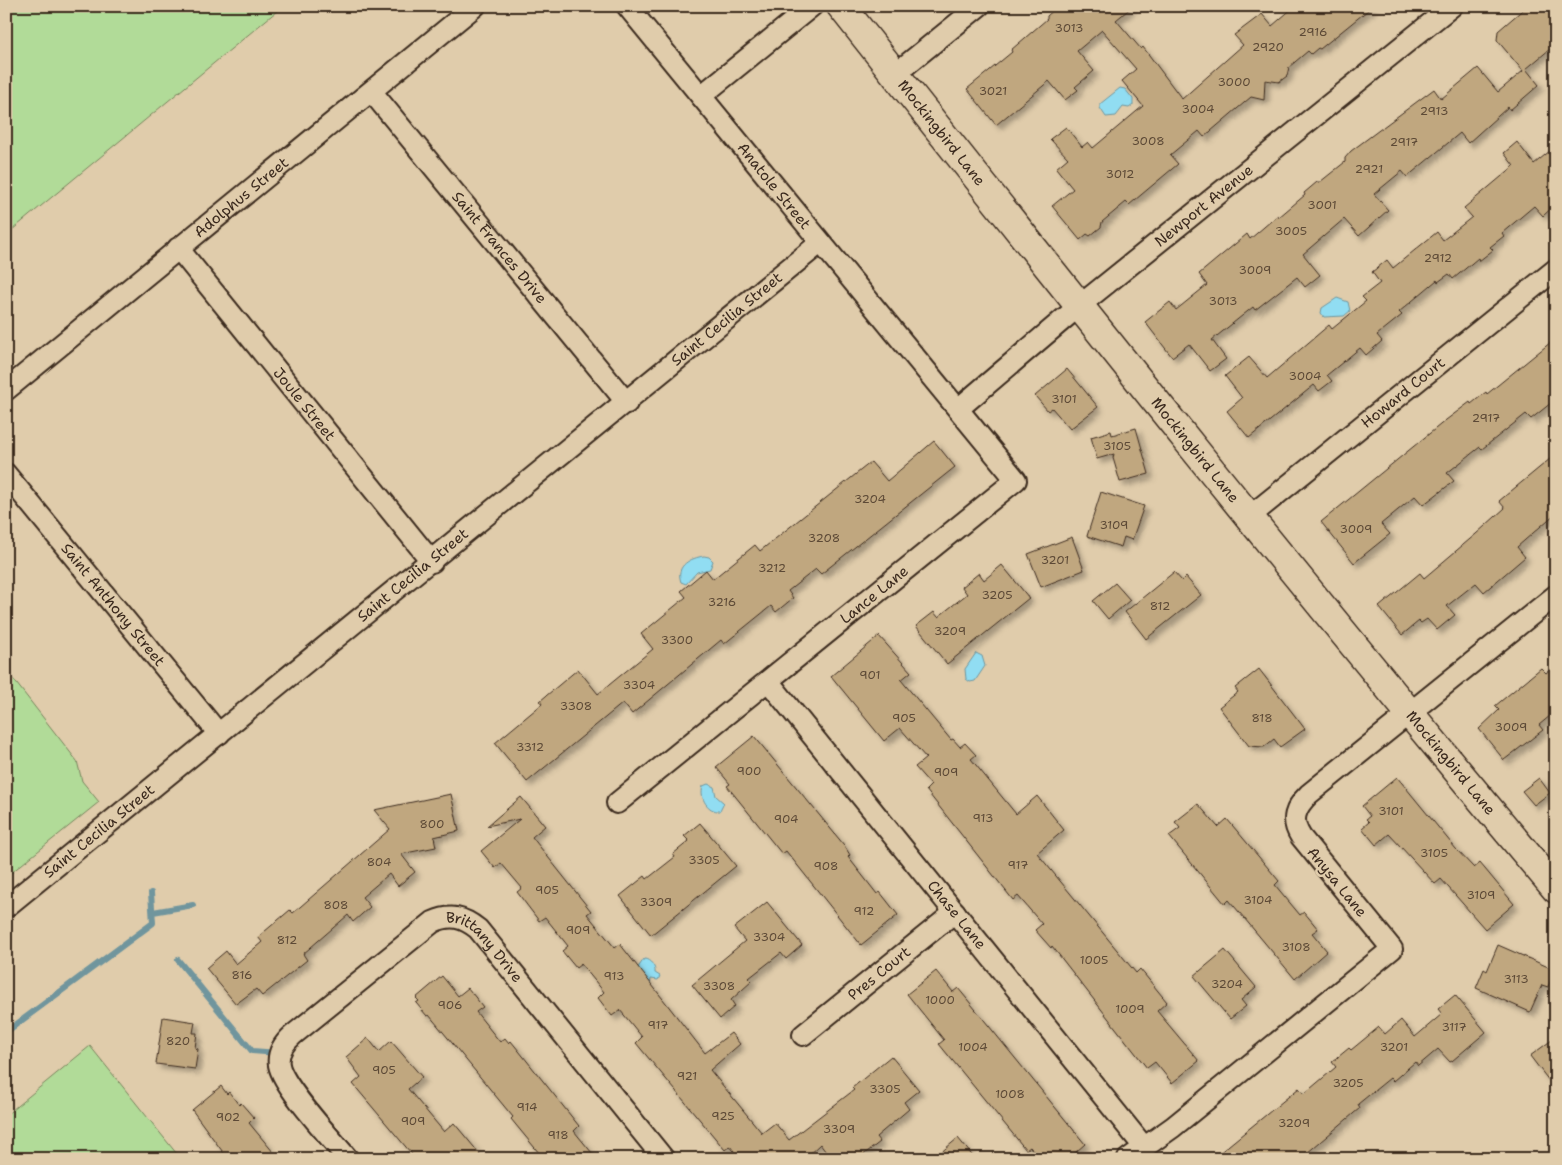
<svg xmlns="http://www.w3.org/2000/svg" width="1562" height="1165" font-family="'Shantell Sans',sans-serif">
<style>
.green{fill:#b1db98;stroke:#76825b}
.water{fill:#91ddf2;stroke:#6f959d}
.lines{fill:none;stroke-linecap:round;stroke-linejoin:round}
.stream{stroke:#6f959d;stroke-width:6}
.building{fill:#c0a77f;stroke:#3b2a1e;filter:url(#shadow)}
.street-casing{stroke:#3b2a1e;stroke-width:24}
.secondary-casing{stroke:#3b2a1e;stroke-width:31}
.street{stroke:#e0ccab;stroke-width:20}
.secondary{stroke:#e0ccab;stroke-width:28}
.labels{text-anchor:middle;stroke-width:5;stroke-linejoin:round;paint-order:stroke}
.number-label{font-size:12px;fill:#5c4936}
.street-label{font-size:15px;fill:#3b2a1e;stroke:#e0ccab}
</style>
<defs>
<filter id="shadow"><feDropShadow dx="4.5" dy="4.5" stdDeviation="2.5" flood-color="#0004"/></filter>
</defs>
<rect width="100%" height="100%" fill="#e0ccab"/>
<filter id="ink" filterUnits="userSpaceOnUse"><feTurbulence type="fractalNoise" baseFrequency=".02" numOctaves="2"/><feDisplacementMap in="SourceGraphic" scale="10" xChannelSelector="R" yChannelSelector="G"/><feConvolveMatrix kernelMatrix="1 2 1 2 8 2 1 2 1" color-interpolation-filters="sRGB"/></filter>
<g filter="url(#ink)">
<path class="green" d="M6,6H283L6,235Z
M6,670L77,761L82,781L99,802L6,877Z
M90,1046L181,1159H6V1115Z"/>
<path class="water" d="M1120,88L1125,89L1133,99V105L1129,108L1123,107L1116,116L1106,117L1100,108V104Z
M1337,298L1348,302L1350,311L1344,316L1324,317L1321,313L1322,308Z
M704,556L709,557L713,561L710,569L697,572L686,584L681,582C675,565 691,558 704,556Z
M976,653L982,656L985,666L975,681L970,682L966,679L965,669Z
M708,784L714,787L716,796L724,803L720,811C708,812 699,798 703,786Z
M644,959C650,959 656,967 655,973L660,976L658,980L651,979L650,986L637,969Z"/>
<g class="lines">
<path class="stream" d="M153,912L193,905
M178,960L252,1051L278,1053
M6,1032L153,923L151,893"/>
</g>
<path class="building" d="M1058,6H1133L1116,20L1141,49L1143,47L1182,99L1243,45L1234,35L1262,14L1272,26L1295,6H1373L1320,49L1318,48L1311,54L1308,51L1289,67L1287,76L1279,82L1265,80L1264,100L1251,97L1204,137L1199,131L1170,155L1178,164L1129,205L1126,202L1102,222L1101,227L1090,236L1087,234L1080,240L1052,206L1073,189L1056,168L1068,158L1050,139L1066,127L1082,147L1088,142L1093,148L1143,106L1122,81L1136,69L1102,30L1077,51L1094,71L1075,87L1078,90L1065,100L1049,81L996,125L967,89L1012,52L1011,50L1047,19V16Z
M1527,6H1556V44L1526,69L1539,85L1510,110L1508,107L1468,143L1460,133L1407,177L1402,171L1374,194L1388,210L1359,236L1344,219L1303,254L1320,275L1305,287L1297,277L1255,310L1253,307L1212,340L1226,359L1210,371L1189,344L1172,357L1145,322L1170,302L1176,310L1207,285L1199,274L1247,234L1250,239L1278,215L1279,217L1305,195L1304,193L1317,182H1320L1345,162V158L1351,151L1434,89L1441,99L1478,68L1498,92L1523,71L1497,40L1498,31Z
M1517,142L1534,164L1556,146V204L1543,216L1534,206L1502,233L1504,236L1490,247L1493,250L1479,261L1478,258L1453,279L1449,274L1438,282L1437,280L1399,312L1402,315L1377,335L1382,341L1366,355L1360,348L1327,375L1332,381L1319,391L1314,385L1249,438L1227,411L1242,398L1225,376L1249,357L1267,378L1329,325L1332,329L1366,301L1362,297L1380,283L1372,272L1387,260L1393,268L1437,232L1443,240L1472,217L1464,208L1514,166L1504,153Z
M1556,338V399L1531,419L1526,414L1482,449L1480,447L1447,473L1454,481L1423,505L1415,496L1381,524L1390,534L1354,563L1321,522L1446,420L1470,402L1471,404L1486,392L1487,394Z
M1067,369L1098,407L1070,429L1052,408L1048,411L1035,396Z
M1136,428L1149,474L1120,482L1113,458L1114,454L1097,459L1091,437L1111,431L1112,435Z
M934,441L955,467L821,574L816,569L788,591L793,598L776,612L771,606L724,644L721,640L632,714L623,703L527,782L495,743L542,704L540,701L578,669L598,694L653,649L641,634L686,597L681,591L706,570L713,579L755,545L760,551L871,462L887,481Z
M1556,454V513L1517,547L1525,557L1484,592L1476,583L1447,606L1455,615L1437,630L1427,619L1421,623L1419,621L1402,635L1379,607L1420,573L1424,578L1476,534L1505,508L1499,501Z
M1101,492L1144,506L1132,540L1124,537L1121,547L1087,536Z
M1072,537L1084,570L1041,587L1028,554Z
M1002,565L1029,598L947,664L916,626L934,612L938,617L967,594L962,587L979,573L984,580Z
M1174,572L1182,581L1186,577L1201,595L1146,639L1125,612Z
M1115,583L1130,600L1108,619L1093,601Z
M879,636L911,672L901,680L951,740L953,739L960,747L965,743L976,755L971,759L1016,814L1037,796L1064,830L1037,853L1136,973L1140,969L1167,1002L1157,1011L1199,1061L1172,1083L1155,1062L1147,1068L1052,946L1051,948L1035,930L1042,924L1018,896L1013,900L926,790L931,785L915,767L926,758L900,728L884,741L831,676Z
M1556,665V711L1539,725L1543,730L1504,760L1479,729L1499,710L1495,706L1541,668L1546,673Z
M1259,669L1305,729L1280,747L1274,739L1264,747L1249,746L1219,707L1238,692L1235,688Z
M754,736L844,845L850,855L848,857L877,894L880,892L898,915L861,945L786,851L782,854L727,786L730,784L716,767Z
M1397,777L1456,849L1474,868L1480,863L1514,904L1485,929L1441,879L1435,884L1389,834L1376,845L1362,828L1369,822L1366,819L1370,816L1362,806Z
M1539,778L1550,793L1534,805L1522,791Z
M451,794L459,831L434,837L436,847L401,854L415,872L398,886L389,874L362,897L370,907L353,922L348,915L303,954L307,960L262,996L256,989L236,1004L206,968L226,951L236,964L262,942L258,937L290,910L293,913L390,829L374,810Z
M521,797L545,826L532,837L591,911L587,914L615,948L620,944L705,1053L731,1033L740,1044L710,1070L762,1133L775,1123L789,1140L854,1090L852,1088L891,1056L919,1090L904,1102L909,1109L876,1137L880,1142L858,1159H831L820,1144L804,1159H740L730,1146L725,1150L636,1043L642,1037L620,1010L612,1016L598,998L604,992L581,964L576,968L562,951L568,946L545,917L539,921L517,892L522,888L501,863L495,868L481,851L520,819L487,826Z
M1198,804L1218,827L1227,819L1279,881L1275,885L1300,915L1304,912L1318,929L1312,933L1327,951L1295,979L1229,900L1225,904L1169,836L1180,828L1175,822Z
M700,823L736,866L651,935L620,896L645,876L647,879L675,857L673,854L689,841L684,836Z
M767,902L802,945L786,959L781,953L749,978L752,981L731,1000L735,1006L720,1019L692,985L745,941L734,928Z
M1498,945L1555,970L1548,987L1542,985L1530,1012L1476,988L1484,969L1487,971Z
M1225,950L1256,987L1241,1000L1246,1006L1230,1019L1194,976Z
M936,971L953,992L958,988L1085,1144L1068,1159H1040L1030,1147L1026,1150L939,1044L944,1040L907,994Z
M442,976L458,996L468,988L483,1007L476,1012L500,1042L505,1038L509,1043L511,1041L579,1126L574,1131L597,1159H544L511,1119L513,1117L429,1015L427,1016L416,1003L419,1001L416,998Z
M1455,995L1486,1032L1452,1061L1450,1062L1438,1049L1418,1066L1415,1062L1393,1081L1390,1078L1358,1104L1360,1108L1300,1159H1212L1299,1088L1304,1094L1336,1067L1332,1062L1349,1048L1351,1050L1379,1027L1385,1034L1401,1020L1415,1037L1442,1014L1438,1009Z
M163,1017L195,1022L193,1033H197L195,1048L198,1049L195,1069L156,1064Z
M1556,1037V1090L1530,1056Z
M368,1038L379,1052L391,1041L422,1077L408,1089L444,1132L454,1123L484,1159H416L353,1084L361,1077L346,1057Z
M221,1086L227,1094L229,1092L239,1105L241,1103L254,1118L249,1123L279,1159H228L192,1110Z
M958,1138L975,1159H933Z"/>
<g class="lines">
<g class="street-casing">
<g id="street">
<path d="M895,74L979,6"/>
<path id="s1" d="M372,92L627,403"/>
<path d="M701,96L812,6"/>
<path id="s2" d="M178,248L432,562"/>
<path id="s3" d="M6,390L475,6"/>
<path id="s4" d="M958,409L1079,306L1452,6"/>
<path id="s5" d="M6,474L219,734"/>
<path id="s6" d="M1249,517L1556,269"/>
<path id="s7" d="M769,682L1144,1147"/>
<path id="s8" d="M617,803L1016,480L627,6"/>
<path id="s9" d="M6,907L820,243"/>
<path id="s10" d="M803,1035L955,912"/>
<path id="s11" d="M348,1159C332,1139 283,1087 279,1065C277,1053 284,1043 293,1035L433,922C451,914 463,917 478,929L664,1159"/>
<path d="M1128,1159L1173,1127L1392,949L1301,837C1290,820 1295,808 1309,794L1556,595"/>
</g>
</g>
<g class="secondary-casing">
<g id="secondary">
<path id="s12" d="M841,6C1076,303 1312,599 1556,889"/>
</g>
</g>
<use href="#street" class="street"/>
<use href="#secondary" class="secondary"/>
</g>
</g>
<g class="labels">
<g class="number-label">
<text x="1069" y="32">3013</text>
<text x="1313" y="36">2916</text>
<text x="1268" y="51">2920</text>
<text x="1234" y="86">3000</text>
<text x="993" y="95">3021</text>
<text x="1198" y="113">3004</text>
<text x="1434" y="115">2913</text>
<text x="1148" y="145">3008</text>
<text x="1404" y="146">2917</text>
<text x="1369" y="173">2921</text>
<text x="1120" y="178">3012</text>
<text x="1322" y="209">3001</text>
<text x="1291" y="235">3005</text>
<text x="1438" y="262">2912</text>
<text x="1255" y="274">3009</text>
<text x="1223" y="305">3013</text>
<text x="1305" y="380">3004</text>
<text x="1064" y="403">3101</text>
<text x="1486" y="422">2917</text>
<text x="1117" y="450">3105</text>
<text x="870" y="503">3204</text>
<text x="1114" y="529">3109</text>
<text x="1356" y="533">3009</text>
<text x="824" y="542">3208</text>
<text x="1055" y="564">3201</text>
<text x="772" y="572">3212</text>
<text x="997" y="599">3205</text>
<text x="722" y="606">3216</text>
<text x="1160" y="610">812</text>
<text x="950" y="635">3209</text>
<text x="677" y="644">3300</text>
<text x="870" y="679">901</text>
<text x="639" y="689">3304</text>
<text x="576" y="710">3308</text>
<text x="904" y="722">905</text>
<text x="1262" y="722">818</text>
<text x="1511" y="731">3009</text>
<text x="530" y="751">3312</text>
<text x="749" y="775">900</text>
<text x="946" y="776">909</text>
<text x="1391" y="815">3101</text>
<text x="983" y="822">913</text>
<text x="786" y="823">904</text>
<text x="432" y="828">800</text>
<text x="1434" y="857">3105</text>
<text x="704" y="864">3305</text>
<text x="379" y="866">804</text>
<text x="1018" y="869">917</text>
<text x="826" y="870">908</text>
<text x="547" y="894">905</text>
<text x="1481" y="899">3109</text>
<text x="1258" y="904">3104</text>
<text x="656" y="906">3309</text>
<text x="336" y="909">808</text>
<text x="864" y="915">912</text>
<text x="578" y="934">909</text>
<text x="769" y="941">3304</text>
<text x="287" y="944">812</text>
<text x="1296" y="951">3108</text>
<text x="1094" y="964">1005</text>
<text x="242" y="979">816</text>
<text x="614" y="980">913</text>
<text x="1516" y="983">3113</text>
<text x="1227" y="988">3204</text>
<text x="719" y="990">3308</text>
<text x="940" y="1004">1000</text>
<text x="450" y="1009">906</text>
<text x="1130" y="1013">1009</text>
<text x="658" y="1029">917</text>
<text x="1454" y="1031">3117</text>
<text x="178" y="1045">820</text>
<text x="973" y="1051">1004</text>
<text x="1394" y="1051">3201</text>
<text x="384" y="1074">905</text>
<text x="687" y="1080">921</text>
<text x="1348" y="1087">3205</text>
<text x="885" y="1093">3305</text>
<text x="1010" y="1098">1008</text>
<text x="527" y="1111">914</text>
<text x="723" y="1120">925</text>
<text x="228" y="1121">902</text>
<text x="413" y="1125">909</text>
<text x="1294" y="1127">3209</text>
<text x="839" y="1133">3309</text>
<text x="558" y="1139">918</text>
</g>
<g class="street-label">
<text dy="5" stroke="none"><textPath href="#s12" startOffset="162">Mockingbird Lane</textPath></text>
<text transform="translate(774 186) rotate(51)" y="5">Anatole Street</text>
<text dy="5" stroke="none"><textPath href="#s3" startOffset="304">Adolphus Street</textPath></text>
<text dy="5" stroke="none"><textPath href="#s4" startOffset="319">Newport Avenue</textPath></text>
<text dy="5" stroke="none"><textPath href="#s1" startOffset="201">Saint Frances Drive</textPath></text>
<text dy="5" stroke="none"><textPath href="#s9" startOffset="930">Saint Cecilia Street</textPath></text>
<text dy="5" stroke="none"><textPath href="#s6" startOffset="198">Howard Court</textPath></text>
<text dy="5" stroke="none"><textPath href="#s2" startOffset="201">Joule Street</textPath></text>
<text dy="5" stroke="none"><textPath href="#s12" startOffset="568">Mockingbird Lane</textPath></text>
<text dy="5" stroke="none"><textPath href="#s9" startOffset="525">Saint Cecilia Street</textPath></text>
<text dy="5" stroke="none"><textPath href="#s8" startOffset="331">Lance Lane</textPath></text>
<text dy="5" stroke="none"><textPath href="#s5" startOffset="169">Saint Anthony Street</textPath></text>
<text dy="5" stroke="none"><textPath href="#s12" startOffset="972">Mockingbird Lane</textPath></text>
<text dy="5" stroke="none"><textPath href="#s9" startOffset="120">Saint Cecilia Street</textPath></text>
<text transform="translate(1337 882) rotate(51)" y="5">Anysa Lane</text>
<text dy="5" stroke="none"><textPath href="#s7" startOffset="299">Chase Lane</textPath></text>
<text dy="5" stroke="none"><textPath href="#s11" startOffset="396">Brittany Drive</textPath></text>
<text dy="5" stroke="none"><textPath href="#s10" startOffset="98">Pres Court</textPath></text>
</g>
</g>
<rect width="1562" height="1165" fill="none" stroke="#e0ccab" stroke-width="25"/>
<rect x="12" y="12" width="1537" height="1140" fill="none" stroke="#3b2a1e" stroke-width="2" filter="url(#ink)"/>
</svg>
